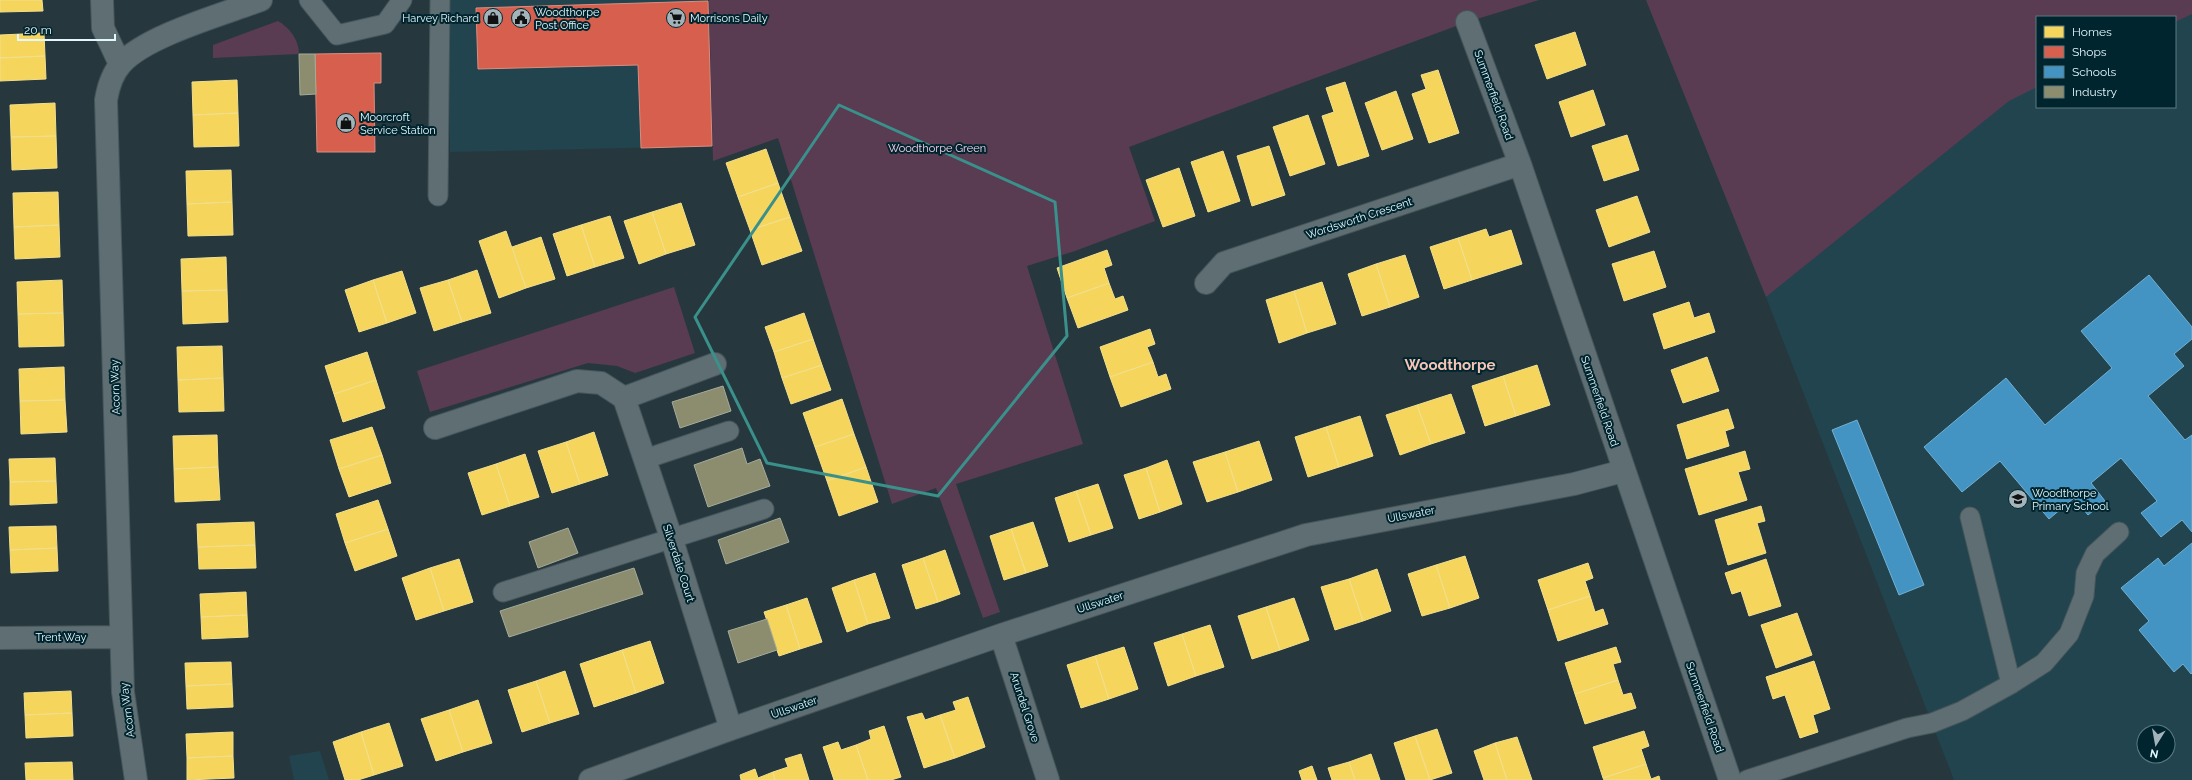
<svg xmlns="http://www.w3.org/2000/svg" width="2192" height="780" font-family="Raleway,sans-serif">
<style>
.built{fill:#21444e;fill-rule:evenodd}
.green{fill:#593b52}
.homes{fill:#f6d55c;stroke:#f1df8c}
.shops{fill:#d6604d;stroke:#da8d82}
.schools{fill:#4393c3;stroke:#73b1d4}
.industry{fill:#8c8c6e;stroke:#a6ac99}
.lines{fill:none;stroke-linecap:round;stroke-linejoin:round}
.service-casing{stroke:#46565b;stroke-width:21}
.minor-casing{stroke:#46565b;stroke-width:24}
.service{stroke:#5e6e72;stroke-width:19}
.minor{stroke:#5e6e72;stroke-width:22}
.marked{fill:none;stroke:#3a908b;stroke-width:3;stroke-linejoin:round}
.labels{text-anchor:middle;stroke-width:4;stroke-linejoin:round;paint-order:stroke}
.poi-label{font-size:11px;fill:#e4f7fd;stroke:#01252e;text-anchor:start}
.street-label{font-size:11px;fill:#e4f7fd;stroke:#01252e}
.park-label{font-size:11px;fill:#fad3ec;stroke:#01252e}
.district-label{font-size:15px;font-weight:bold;fill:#f5c4b4;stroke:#01252e}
</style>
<rect width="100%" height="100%" fill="#26383e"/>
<path class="built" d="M449,0H708L712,146L450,152Z
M1646,0H2192V780H1954L1766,297ZM2037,17H2175V107H2037ZM2144,732H2168V756H2144Z
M320,751L329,780H294L289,756Z"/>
<path class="green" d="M709,0H1539L1467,22L1129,147L1155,221L1075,251L1027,266L1083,444L956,484L1000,612L983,618L936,488L892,504L778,138L713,161Z
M1646,0H2192V14L2175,22V17H2037V87L2009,101L1766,297Z
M278,21C290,28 299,40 299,54L213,58V45Z
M674,287L695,353L635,373L617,366L588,363L430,412L417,371Z"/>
<path class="homes" d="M0,0H42L43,11L0,12Z
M1575,32L1586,65L1547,79L1535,45Z
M44,33L45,56L0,58V35Z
M45,56L46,79L0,81V58Z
M1438,70L1459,133L1429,143L1412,94L1426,89L1421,75Z
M237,80L238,113L193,115L192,82Z
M1345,82L1369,156L1338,166L1322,116L1334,112L1326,88Z
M1593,90L1605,125L1571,137L1559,102Z
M1396,91L1413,139L1382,150L1365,103Z
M55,103L56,136L11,137L10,105Z
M238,113L239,146L194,147L193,115Z
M1308,115L1325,164L1290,176L1273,127Z
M1627,135L1639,170L1604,181L1592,146Z
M56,136L57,168L12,170L11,137Z
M1269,146L1285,195L1252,206L1237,156Z
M766,149L778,183L738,197L726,163Z
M1223,151L1240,201L1208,212L1191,162Z
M1179,168L1195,216L1163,227L1146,180Z
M231,170L232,202L187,204L186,171Z
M778,183L790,217L750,230L738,197Z
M58,192L59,225L14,227L13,193Z
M1637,196L1650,232L1609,247L1596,210Z
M232,202L233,235L188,236L187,204Z
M681,203L695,245L666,254L652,212Z
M652,212L666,254L639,264L624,221Z
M610,216L624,258L595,267L581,225Z
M790,217L802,251L762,265L750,230Z
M59,225L60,257L15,259L14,227Z
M581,225L595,267L567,276L553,234Z
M1486,229L1489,237L1511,230L1522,264L1472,280L1458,238Z
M506,231L526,288L499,298L479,241Z
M541,237L555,279L526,288L512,247Z
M1458,238L1472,280L1444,289L1430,247Z
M1107,250L1112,265L1104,268L1109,283L1067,298L1057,268Z
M1654,251L1666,287L1624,301L1612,264Z
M1405,255L1419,297L1390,307L1376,264Z
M226,257L227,290L182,291L181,259Z
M1376,264L1390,307L1362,316L1348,274Z
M477,270L491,313L462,322L448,280Z
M402,271L416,313L387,323L373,280Z
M62,280L63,313L18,314L17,282Z
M373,280L387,323L359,332L345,290Z
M448,280L462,322L434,331L420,288Z
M1322,282L1336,324L1307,333L1294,291Z
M1109,283L1115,299L1123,296L1128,310L1078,328L1067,298Z
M227,290L228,322L183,324L182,291Z
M1294,291L1307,333L1279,343L1266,300Z
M1689,302L1694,318L1709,313L1715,332L1664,349L1653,314Z
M63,313L64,346L19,347L18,314Z
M804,313L813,339L774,352L765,327Z
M1150,329L1155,344L1147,347L1153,362L1110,377L1100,347Z
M813,339L822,365L782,378L774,352Z
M222,346L223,378L178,380L177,347Z
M367,352L376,380L334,394L325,366Z
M1707,357L1719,391L1683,403L1671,370Z
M1153,362L1158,377L1166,374L1171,389L1121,407L1110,377Z
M822,365L831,390L791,404L782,378Z
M1537,365L1550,405L1516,416L1503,376Z
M64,367L65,400L20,401L19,369Z
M1503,376L1516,416L1485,426L1472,386Z
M223,378L224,411L179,412L178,380Z
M376,380L385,408L343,422L334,394Z
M1451,394L1465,433L1431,444L1417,405Z
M842,399L854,434L815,447L803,413Z
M65,400L67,432L21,434L20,401Z
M1417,405L1431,444L1400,455L1386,415Z
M1728,409L1734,428L1725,431L1729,446L1687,459L1677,425Z
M1360,416L1373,456L1339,467L1326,427Z
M372,427L382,455L339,469L330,440Z
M1326,427L1339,467L1308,477L1295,437Z
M594,432L608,475L580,484L566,442Z
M854,434L866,467L827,481L815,447Z
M217,435L218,467L174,469L173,436Z
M1259,441L1272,480L1238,492L1225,452Z
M566,442L580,484L552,493L538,451Z
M1745,451L1750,469L1738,472L1747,500L1699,515L1685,469Z
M1225,452L1238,492L1207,502L1193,462Z
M525,454L539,497L510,506L496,464Z
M382,455L391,483L349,497L339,469Z
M55,458L56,481L10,482L9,459Z
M1167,460L1182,504L1160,512L1146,468Z
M496,464L510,506L482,515L468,473Z
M218,467L220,500L175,502L174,469Z
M866,467L878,502L839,516L827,481Z
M1146,468L1160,512L1139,519L1124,475Z
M56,481L57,503L10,505V482Z
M1098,484L1113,528L1091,535L1076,491Z
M1076,491L1091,535L1069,542L1055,498Z
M378,500L388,529L345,543L336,514Z
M1761,506L1765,521L1757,523L1766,553L1728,565L1715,520Z
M254,522L255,545L198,547L197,524Z
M1033,522L1048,566L1026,573L1011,529Z
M56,526L57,548L10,550L9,527Z
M388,529L397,556L355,571L345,543Z
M1011,529L1026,573L1004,580L990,536Z
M255,545L256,568L199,569L198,547Z
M57,548L58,571L11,573L10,550Z
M945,550L960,594L938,602L923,558Z
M1465,556L1479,598L1450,608L1436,565Z
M923,558L938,602L916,609L902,565Z
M459,559L473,602L444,611L430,568Z
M1766,559L1781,606L1749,616L1741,591L1732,594L1725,573Z
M1588,563L1593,578L1585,581L1590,596L1548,610L1538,580Z
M1436,565L1450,608L1422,616L1408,574Z
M430,568L444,611L416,620L402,578Z
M1377,569L1391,611L1363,621L1349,579Z
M875,573L890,618L868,624L854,580Z
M1349,579L1363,621L1335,630L1321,587Z
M854,580L868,624L847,632L832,588Z
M246,592L247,615L201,617L200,594Z
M1590,596L1595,612L1603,609L1608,624L1558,641L1548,610Z
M807,598L822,642L800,649L786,605Z
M1294,598L1309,640L1280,650L1266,607Z
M786,605L800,649L779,656L764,612Z
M1266,607L1280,650L1252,659L1238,616Z
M1797,613L1812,655L1776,668L1761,625Z
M247,615L248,637L202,639L201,617Z
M1210,625L1224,667L1196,676L1182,634Z
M1182,634L1196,676L1168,686L1154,643Z
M650,641L664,683L636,693L622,650Z
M1124,647L1138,689L1109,699L1095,656Z
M1616,647L1621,662L1613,664L1618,680L1575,694L1565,663Z
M622,650L636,693L594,707L580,664Z
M1095,656L1109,699L1081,708L1067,665Z
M1814,661L1830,709L1813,715L1818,732L1800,738L1785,695L1773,699L1766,677Z
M231,662L232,684L186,686L185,663Z
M565,671L579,714L550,723L536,681Z
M1618,680L1623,695L1631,693L1636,708L1585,724L1575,694Z
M536,681L550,723L522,732L508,690Z
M232,684L233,707L187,709L186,686Z
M71,691L72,713L25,715L24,693Z
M968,697L985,747L955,758L940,715L956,710L953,702Z
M478,700L492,743L463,752L449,710Z
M449,710L463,752L436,761L421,719Z
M72,713L73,736L26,738L25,715Z
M922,713L925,720L940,715L955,758L924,768L907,717Z
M389,723L403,766L374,775L361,732Z
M884,726L901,777L891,780H868L856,745L871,739L869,731Z
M1437,729L1452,773L1430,780L1415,736Z
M1644,731L1649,746L1641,749L1646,764L1603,778L1593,747Z
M233,732V756L187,758L186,734Z
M361,732L374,775L358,780H345L333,742Z
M1415,736L1430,780H1406L1394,743Z
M1517,737L1532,780H1507L1495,743Z
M838,742L841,750L856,745L868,780H834L823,747Z
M1495,743L1507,780H1484L1474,751Z
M801,754L809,780H775L773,772L788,767L785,759Z
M1371,754L1380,780H1355L1349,762Z
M233,756L234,778L187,780V758Z
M72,762L73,780H26L25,763Z
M1349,762L1355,780H1332L1328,768Z
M1646,764L1651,779L1659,776L1660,780H1604L1603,778Z
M1312,766L1317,780H1302L1299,771Z
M755,769L758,778L773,772L775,780H741L740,775Z"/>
<path class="shops" d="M708,1L712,146L641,148L638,65L478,69L476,8Z
M381,53V83H374L375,152H317L315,54Z"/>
<path class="schools" d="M2149,275L2192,327V339L2174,354L2184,366L2148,396L2185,440L2192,435V532L2182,520L2161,537L2141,513L2157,501L2121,458L2091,483L2105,501L2088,515L2074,498L2049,519L2000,461L1962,492L1924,447L2006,378L2045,425L2112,368L2081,331Z
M1857,420L1924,585L1899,595L1832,430Z
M2192,543V673L2191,674L2183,664L2174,672L2139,630L2149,621L2121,588L2158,558L2164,566Z"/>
<path class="industry" d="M299,54H315L316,94L300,95Z
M723,386L731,411L680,428L672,402Z
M742,448L747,464L760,459L770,486L708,507L694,465Z
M780,518L789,542L726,564L718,540Z
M568,528L578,553L538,568L529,542Z
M634,568L643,594L509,637L500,611Z
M767,619L777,650L738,663L728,631Z"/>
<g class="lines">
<g class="service-casing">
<path id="service" d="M309,0L337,35L385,24L402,0
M438,196L440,0
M645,459L729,431
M1970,517L2011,684
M503,592L764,509
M1747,780L1907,728L1932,723L1962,711L2011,684L2044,663L2069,634L2084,596L2086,573L2095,554L2119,532"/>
</g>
<g class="minor-casing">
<path id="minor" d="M102,0L103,28L120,64
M1467,22L1520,164L1730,780
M1206,283L1224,263L1520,164
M624,398L715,364
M435,428L577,381L601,383L624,398L672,540L731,729
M1001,635L1048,780
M0,638L121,637
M136,780L123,692L106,100C108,88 112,74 121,64C145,36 224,14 261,0
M590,780L731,729L1001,635L1306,535L1574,484L1623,471"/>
</g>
<use href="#service" class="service"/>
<use href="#minor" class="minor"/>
</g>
<path class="marked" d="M839,105L1055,202L1067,336L938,496L767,463L695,317Z"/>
<defs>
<g id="shop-disc" transform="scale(1)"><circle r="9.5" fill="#a2b4ba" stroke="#01252e"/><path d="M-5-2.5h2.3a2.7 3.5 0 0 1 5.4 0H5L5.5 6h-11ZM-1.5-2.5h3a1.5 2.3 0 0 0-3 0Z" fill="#111"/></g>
<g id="civic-disc" transform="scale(1)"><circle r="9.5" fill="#a2b4ba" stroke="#01252e"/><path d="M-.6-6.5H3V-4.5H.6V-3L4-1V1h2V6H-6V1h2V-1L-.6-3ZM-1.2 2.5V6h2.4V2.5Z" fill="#111"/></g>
<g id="supermarket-disc" transform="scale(1)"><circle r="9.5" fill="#a2b4ba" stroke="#01252e"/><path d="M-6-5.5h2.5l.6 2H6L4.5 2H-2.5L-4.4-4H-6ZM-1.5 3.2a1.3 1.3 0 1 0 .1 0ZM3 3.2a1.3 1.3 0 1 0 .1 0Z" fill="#111"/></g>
<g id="school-disc" transform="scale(1)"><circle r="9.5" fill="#a2b4ba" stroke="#01252e"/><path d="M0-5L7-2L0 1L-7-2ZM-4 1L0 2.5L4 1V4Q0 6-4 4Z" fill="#111"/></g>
</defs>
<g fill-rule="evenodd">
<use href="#shop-disc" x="493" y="18"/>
<use href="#civic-disc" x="521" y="18"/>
<use href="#supermarket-disc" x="676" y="18"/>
<use href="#shop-disc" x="346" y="123"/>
<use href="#school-disc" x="2018" y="499"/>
</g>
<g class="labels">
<g class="poi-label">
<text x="535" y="16">Woodthorpe<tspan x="535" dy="13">Post Office</tspan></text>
<text x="479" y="22" text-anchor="end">Harvey Richard</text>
<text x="690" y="22">Morrisons Daily</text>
<text x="360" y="121">Moorcroft<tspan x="360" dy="13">Service Station</tspan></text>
<text x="2032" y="497">Woodthorpe<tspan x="2032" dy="13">Primary School</tspan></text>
</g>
<g class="street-label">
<text transform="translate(1494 95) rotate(70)" y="4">Summerfield Road</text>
<text transform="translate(1359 218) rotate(-18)" y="4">Wordsworth Crescent</text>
<text transform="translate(115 387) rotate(-92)" y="4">Acorn Way</text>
<text transform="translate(1600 401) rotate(71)" y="4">Summerfield Road</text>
<text transform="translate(1411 514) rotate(-11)" y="4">Ullswater</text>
<text transform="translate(679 563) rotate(72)" y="4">Silverdale Court</text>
<text transform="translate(1100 602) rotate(-18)" y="4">Ullswater</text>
<text x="61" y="641">Trent Way</text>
<text transform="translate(794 707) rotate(-19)" y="4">Ullswater</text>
<text transform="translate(1025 707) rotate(72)" y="4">Arundel Grove</text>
<text transform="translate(1705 707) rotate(71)" y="4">Summerfield Road</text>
<text transform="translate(127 710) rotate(-97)" y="4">Acorn Way</text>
</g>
<g class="park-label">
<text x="937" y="152">Woodthorpe Green</text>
</g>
<g class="district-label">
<text x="1450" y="370">Woodthorpe</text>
</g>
</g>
<rect x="2036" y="16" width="140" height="92" fill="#01252e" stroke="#5c7981"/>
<rect x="2044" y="26" width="20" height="12" fill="#f6d55c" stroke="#5c7981"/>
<text x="2072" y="36" font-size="12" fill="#e4f7fd">Homes</text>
<rect x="2044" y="46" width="20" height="12" fill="#d6604d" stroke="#5c7981"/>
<text x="2072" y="56" font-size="12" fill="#e4f7fd">Shops</text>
<rect x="2044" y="66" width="20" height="12" fill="#4393c3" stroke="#5c7981"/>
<text x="2072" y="76" font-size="12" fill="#e4f7fd">Schools</text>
<rect x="2044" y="86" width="20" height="12" fill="#8c8c6e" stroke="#5c7981"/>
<text x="2072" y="96" font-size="12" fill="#e4f7fd">Industry</text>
<g transform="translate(2156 744) rotate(191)"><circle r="19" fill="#01252e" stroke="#5c7981"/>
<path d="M0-3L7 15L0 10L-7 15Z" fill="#a2b4ba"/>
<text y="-6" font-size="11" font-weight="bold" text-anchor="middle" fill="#e4f7fd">N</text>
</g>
<path d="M18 34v6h97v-6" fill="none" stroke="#e4f7fd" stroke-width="2"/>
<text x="24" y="34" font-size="12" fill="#e4f7fd" stroke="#01252e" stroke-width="3" paint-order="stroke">20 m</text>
</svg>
